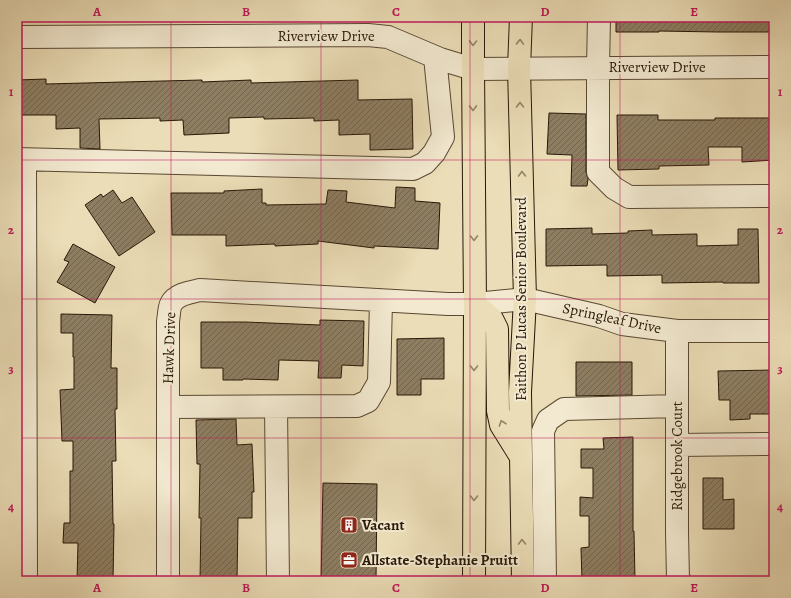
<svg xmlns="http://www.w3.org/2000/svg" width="791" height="598" font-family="Alegreya,serif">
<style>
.building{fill:url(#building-hatch);stroke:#281706}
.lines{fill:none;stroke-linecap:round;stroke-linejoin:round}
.minor-casing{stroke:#594832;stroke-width:24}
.major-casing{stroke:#281706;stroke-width:24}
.minor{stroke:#f2e9d0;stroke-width:22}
.major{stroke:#ebddb7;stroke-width:22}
.oneway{stroke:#938467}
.grid{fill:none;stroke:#c2185b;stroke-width:1;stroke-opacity:0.55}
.labels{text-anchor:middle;stroke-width:4;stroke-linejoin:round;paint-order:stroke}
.street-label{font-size:15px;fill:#281706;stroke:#f2e9d0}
.poi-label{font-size:15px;font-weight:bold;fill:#281706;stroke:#f2e9d0;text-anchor:start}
.neatline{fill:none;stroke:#c2185b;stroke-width:1.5}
.grid-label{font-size:13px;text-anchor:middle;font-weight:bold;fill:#c2185b}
</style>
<defs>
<pattern id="building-hatch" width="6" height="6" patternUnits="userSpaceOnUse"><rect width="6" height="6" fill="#8d7e62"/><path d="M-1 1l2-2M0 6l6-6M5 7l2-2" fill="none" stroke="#73664f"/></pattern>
</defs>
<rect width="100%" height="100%" fill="#ebddb7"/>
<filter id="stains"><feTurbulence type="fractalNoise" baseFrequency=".005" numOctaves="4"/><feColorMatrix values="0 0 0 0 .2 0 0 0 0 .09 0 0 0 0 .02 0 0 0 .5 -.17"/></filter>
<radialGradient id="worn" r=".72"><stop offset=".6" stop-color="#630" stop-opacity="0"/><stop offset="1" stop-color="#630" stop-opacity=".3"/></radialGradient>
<path class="building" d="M616,17H774V32H718L659,31V32H616Z
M46,79V84L202,80V82L251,80V83L358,80V100L412,99L413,149L370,150V134L339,135V120L314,121V118L264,119V117L229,118V133L184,135L183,120L160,121V118L99,119L100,149L80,148V128L56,129V115H17V80Z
M549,113L586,114V172L588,179L587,186H571L572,155L547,154Z
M617,115H658V120H715V118H774V160L742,162V147H708L709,165L659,166V169L618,170Z
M396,187L415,188V201L440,203L438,249L374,246V248L318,241V244L275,246V244L226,246V235H172L171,193H224V191L262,189V203H266V205L326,204L328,190L347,191L346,202L395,208Z
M113,190L122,203L132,197L155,232L119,256L85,205L101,194L103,197Z
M592,228V234L628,233V231L652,230V235L697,234V246L738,245V229H758L759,283H723V282L662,283V275L607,276V265L546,266V229Z
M73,244L115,267L95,303L57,282L69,262L64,260Z
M61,314L112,315L111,368H117V409H115L116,461H112L113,524H114L113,581H77L78,543H63L64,523H70V471H73V441H62L60,390L74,389V357H73V333H61Z
M320,320L364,321L363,366L342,365L341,378H318L319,361L279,360L278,380L243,379V380H223V368H201V322H245L320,325Z
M444,338V379H421V395H397V339Z
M576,362H632V395L576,396Z
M774,370V414H750V419L730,420V400H719L718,371Z
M236,419L237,445L252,444L254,492H252V518H238L237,581H200L201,518H199L200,464H197L196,420Z
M633,437V531H634L635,581H582L581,548L589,547V516H580V497L593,498V468H581V449H604L603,438Z
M703,478H723V500L734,499V529H703Z
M323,483L377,484L376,581H321Z"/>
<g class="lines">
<g class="minor-casing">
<path id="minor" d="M599,17L598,68V172L614,188L629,197L774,196
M17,37L368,35L388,37L440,59L473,69L774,67
M17,159L413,169L425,163L434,153L443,137L435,57
M25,160L26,581
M677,331V532L678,579L680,581
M168,407L357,406L368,401L379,382L381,301
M276,407L278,581
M677,445L774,444
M168,581V321C169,316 169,308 171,304C176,294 191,292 200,290L448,304H475L525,299L599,316L622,324L677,331H774
M545,581L543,431L548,420L564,409L677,406"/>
</g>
<g class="major-casing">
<path id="major" d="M473,17V69L475,304L474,581
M521,17L519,68L525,299L520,392L523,581
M475,304L492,319L497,329L498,411L501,425L521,457"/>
</g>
<use href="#minor" class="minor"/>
<use href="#major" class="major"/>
</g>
<defs><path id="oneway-chevron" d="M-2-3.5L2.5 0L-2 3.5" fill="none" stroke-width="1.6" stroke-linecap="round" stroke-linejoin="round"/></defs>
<g class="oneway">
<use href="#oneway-chevron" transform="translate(520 42) rotate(-88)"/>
<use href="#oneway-chevron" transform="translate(473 43) rotate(91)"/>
<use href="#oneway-chevron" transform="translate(520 105) rotate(-91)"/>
<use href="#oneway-chevron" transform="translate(473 108) rotate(89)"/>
<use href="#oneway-chevron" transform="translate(522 174) rotate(-91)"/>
<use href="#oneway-chevron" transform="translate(474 238) rotate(89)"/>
<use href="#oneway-chevron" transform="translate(474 368) rotate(90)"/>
<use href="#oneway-chevron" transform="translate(502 423) rotate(-109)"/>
<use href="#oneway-chevron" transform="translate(474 498) rotate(90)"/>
<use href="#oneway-chevron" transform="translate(522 542) rotate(-91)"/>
</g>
<path class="grid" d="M171,17V581M321,17V581M470,17V581M620,17V581M17,160H774M17,299H774M17,438H774"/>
<defs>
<g id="building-square" transform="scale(0.9)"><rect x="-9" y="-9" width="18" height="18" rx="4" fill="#8f2418" stroke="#f2e9d0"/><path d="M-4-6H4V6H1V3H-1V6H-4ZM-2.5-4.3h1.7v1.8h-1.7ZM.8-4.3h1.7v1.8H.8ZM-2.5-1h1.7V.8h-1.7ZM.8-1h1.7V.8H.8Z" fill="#fff"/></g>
<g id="office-square" transform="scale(0.9)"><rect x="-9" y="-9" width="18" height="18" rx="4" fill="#8f2418" stroke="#f2e9d0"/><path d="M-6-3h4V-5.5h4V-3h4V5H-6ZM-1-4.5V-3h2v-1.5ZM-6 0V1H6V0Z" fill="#fff"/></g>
</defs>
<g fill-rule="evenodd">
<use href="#building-square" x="349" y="525"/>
<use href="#office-square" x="349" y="560"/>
</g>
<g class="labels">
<g class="street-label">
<text x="326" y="41">Riverview Drive</text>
<text x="657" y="72">Riverview Drive</text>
<text transform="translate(521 299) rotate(-90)" y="5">Faithon P Lucas Senior Boulevard</text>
<text transform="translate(612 318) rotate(12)" y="5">Springleaf Drive</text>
<text transform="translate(169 348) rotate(-88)" y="5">Hawk Drive</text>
<text transform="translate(677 456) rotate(-90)" y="5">Ridgebrook Court</text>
</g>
<g class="poi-label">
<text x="362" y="530">Vacant</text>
<text x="362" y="565">Allstate-Stephanie Pruitt</text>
</g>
</g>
<rect width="791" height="598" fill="none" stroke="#ebddb7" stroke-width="44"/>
<rect x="22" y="22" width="747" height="554" class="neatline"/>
<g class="grid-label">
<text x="97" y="16">A</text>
<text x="246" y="16">B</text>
<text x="396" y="16">C</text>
<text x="545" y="16">D</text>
<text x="694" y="16">E</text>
<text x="11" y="96">1</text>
<text x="780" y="96">1</text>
<text x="11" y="234">2</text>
<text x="780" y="234">2</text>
<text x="11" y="373">3</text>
<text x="780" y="373">3</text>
<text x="11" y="511">4</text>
<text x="780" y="511">4</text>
<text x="97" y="592">A</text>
<text x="246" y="592">B</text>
<text x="396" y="592">C</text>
<text x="545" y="592">D</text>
<text x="694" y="592">E</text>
</g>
<rect width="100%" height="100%" filter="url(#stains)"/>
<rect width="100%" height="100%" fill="url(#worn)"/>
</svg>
